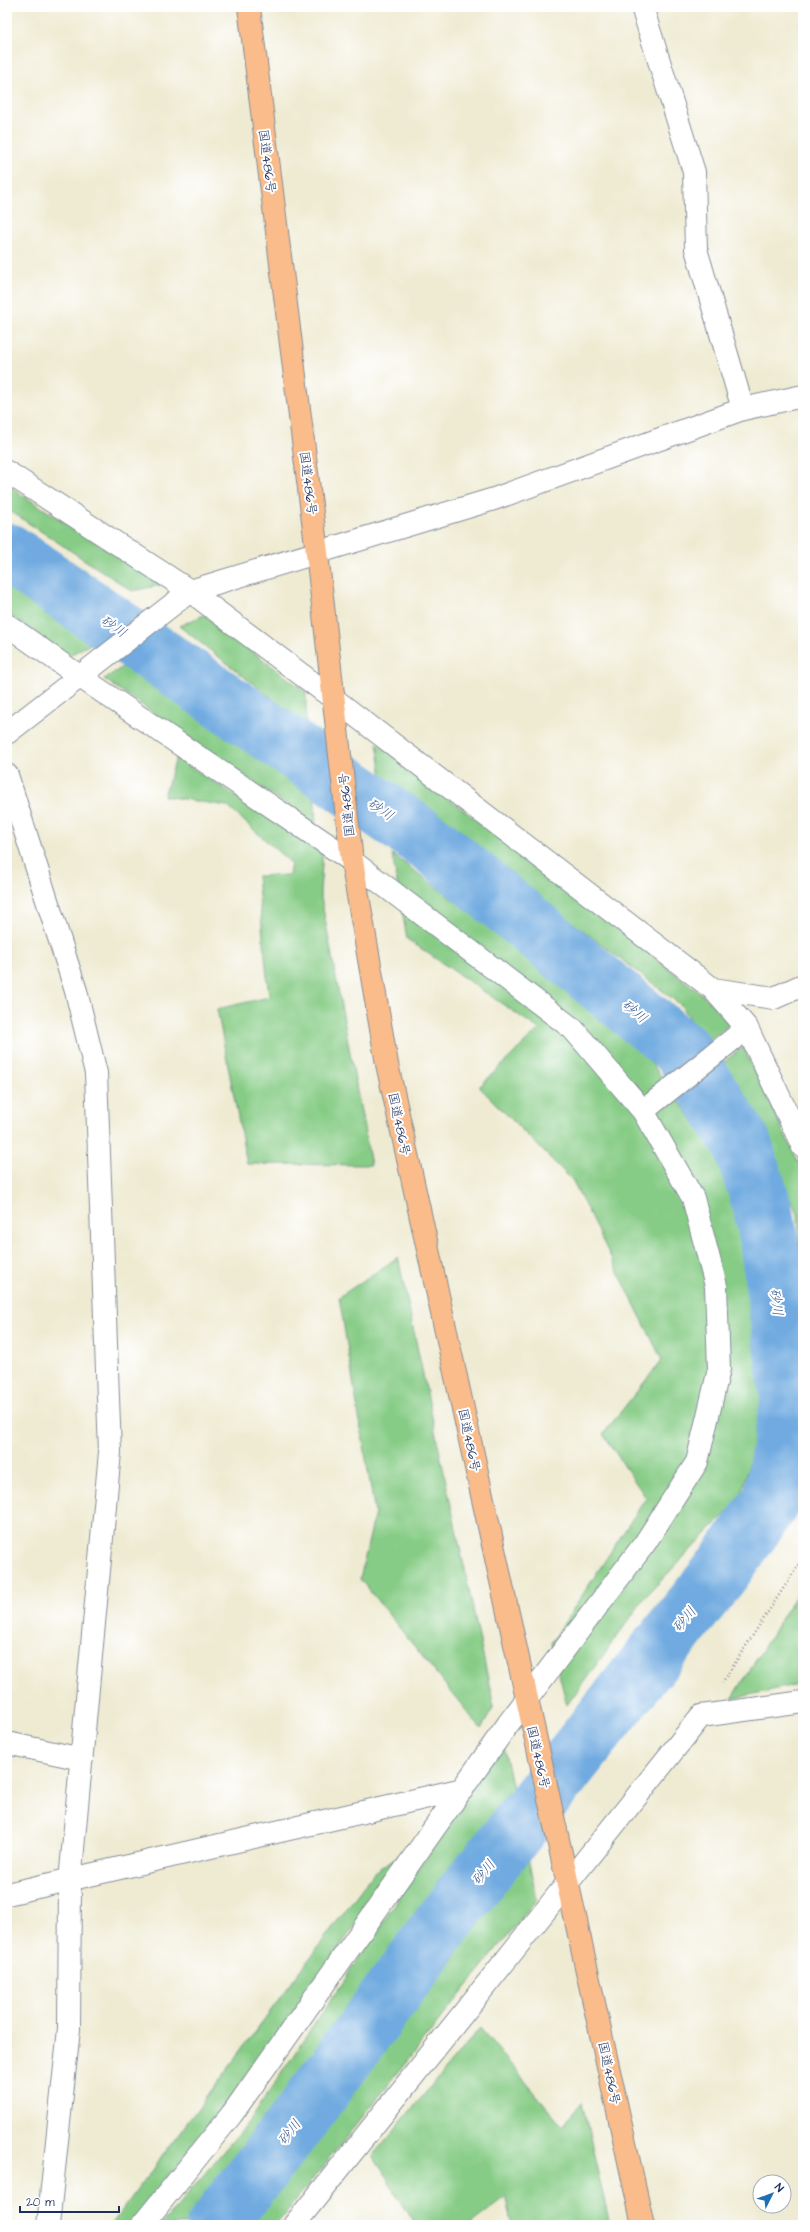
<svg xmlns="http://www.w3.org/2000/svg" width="810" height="2232" font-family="'Architects Daughter','Klee One',sans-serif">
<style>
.green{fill:#87cc86;stroke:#517e72}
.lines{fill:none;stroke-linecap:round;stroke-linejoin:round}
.river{stroke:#70aae0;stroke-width:59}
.minor-casing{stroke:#858d98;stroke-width:24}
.highway-casing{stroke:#858d98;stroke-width:24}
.path{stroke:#858d98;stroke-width:2.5;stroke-dasharray:1 3;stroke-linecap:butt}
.minor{stroke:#fff;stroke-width:22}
.highway{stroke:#f9bc8a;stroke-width:22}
.labels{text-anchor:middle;stroke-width:4;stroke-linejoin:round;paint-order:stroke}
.street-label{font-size:13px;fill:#1b2f5e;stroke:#fff}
.water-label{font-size:14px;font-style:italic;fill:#395a8c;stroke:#fff}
</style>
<rect width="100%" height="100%" fill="#fff"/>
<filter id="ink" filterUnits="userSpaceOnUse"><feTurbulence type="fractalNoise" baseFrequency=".025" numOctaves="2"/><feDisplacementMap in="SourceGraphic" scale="8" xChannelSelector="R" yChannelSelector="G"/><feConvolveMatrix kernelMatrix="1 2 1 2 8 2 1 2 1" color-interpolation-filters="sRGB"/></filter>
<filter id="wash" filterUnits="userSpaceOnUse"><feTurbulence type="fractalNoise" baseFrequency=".012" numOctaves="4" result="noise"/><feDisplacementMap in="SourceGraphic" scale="16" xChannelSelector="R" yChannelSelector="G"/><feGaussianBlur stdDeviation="0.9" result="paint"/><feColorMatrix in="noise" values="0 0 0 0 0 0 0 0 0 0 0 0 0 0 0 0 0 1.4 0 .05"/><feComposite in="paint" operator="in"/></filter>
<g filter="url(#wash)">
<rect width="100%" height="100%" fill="#efebd3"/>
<path class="green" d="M7,485L161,585L132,591L7,509Z
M7,578L98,640L68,656L7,613Z
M204,615L306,692V725L179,626Z
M132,661L314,787L316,825L104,679Z
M377,743L705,997L730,1024L706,1043L681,1005L382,778Z
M176,758L323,851L320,892L371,1165L247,1164L217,1009L269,997L257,876L289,875L291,863L227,806L164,796Z
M392,854L627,1029L738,1183L771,1379L740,1499L647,1595L567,1705L551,1643L646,1498L603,1434L662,1360L573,1181L479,1087L539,1029L407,939Z
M743,1047L803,1172V1310L798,1214L720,1065Z
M398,1257L494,1707L481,1729L360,1579L375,1513L339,1297Z
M803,1584V1683L732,1699Z
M503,1743L537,1899L276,2225H161L250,2120Z
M410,1848L226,2107L129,2225H111L374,1872Z
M480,2028L563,2126L582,2102L610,2225H513L506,2197L469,2225H415L373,2155Z"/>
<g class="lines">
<path class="river" d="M7,552L433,845L683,1051L742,1143L762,1205L768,1234L790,1401L772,1500L721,1572L458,1903L301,2117L216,2225"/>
</g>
</g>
<g filter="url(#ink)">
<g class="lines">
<g class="minor-casing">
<path id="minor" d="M642,7L694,172L696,249L743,409
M7,472L190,591L334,699L713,989L774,998L803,985
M7,625L79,676L352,861L573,1029L643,1111L693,1198L716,1286L719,1369L697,1462L645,1543L508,1724L232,2114L142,2225
M7,733L190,591L494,499L743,409L803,396
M7,775L76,991L96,1073L110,1452L70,1881L69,2029L48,2225
M713,989L747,1028L803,1147
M643,1111L747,1028
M7,1743L82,1759
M7,1894L463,1789
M294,2225L701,1716L803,1702"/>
</g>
<g class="highway-casing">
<path id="highway" d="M249,7L317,553L352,861L387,1064L643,2225"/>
</g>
<path class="path" d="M722,1683L803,1558"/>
<use href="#minor" class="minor"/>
<use href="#highway" class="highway"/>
</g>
</g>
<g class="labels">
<g class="street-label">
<text transform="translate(268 161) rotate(83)" y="5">国道486号</text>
<text transform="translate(309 483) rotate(83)" y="5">国道486号</text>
<text transform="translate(346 805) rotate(-96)" y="5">国道486号</text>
<text transform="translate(400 1124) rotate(78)" y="5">国道486号</text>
<text transform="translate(470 1440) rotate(78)" y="5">国道486号</text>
<text transform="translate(539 1757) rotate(77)" y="5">国道486号</text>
<text transform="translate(610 2073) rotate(78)" y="5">国道486号</text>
</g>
<g class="water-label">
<text transform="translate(114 626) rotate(34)" y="5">砂川</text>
<text transform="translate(381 809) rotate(34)" y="5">砂川</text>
<text transform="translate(635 1011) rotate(39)" y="5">砂川</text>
<text transform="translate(777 1302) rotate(83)" y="5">砂川</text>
<text transform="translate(684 1619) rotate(-51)" y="5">砂川</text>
<text transform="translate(483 1872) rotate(-51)" y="5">砂川</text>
<text transform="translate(289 2132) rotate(-52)" y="5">砂川</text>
</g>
</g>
<rect width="810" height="2232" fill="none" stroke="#fff" stroke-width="24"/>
<g transform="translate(772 2194) rotate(48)"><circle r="19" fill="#ffffff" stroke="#a4acbf"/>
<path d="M0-3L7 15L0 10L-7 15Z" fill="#1f6fb2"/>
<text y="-6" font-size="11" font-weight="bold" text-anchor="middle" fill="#1b2f5e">N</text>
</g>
<path d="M20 2206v6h99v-6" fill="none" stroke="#1b2f5e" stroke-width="2"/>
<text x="26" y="2206" font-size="12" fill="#1b2f5e" stroke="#ffffff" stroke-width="3" paint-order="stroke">20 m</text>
</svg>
